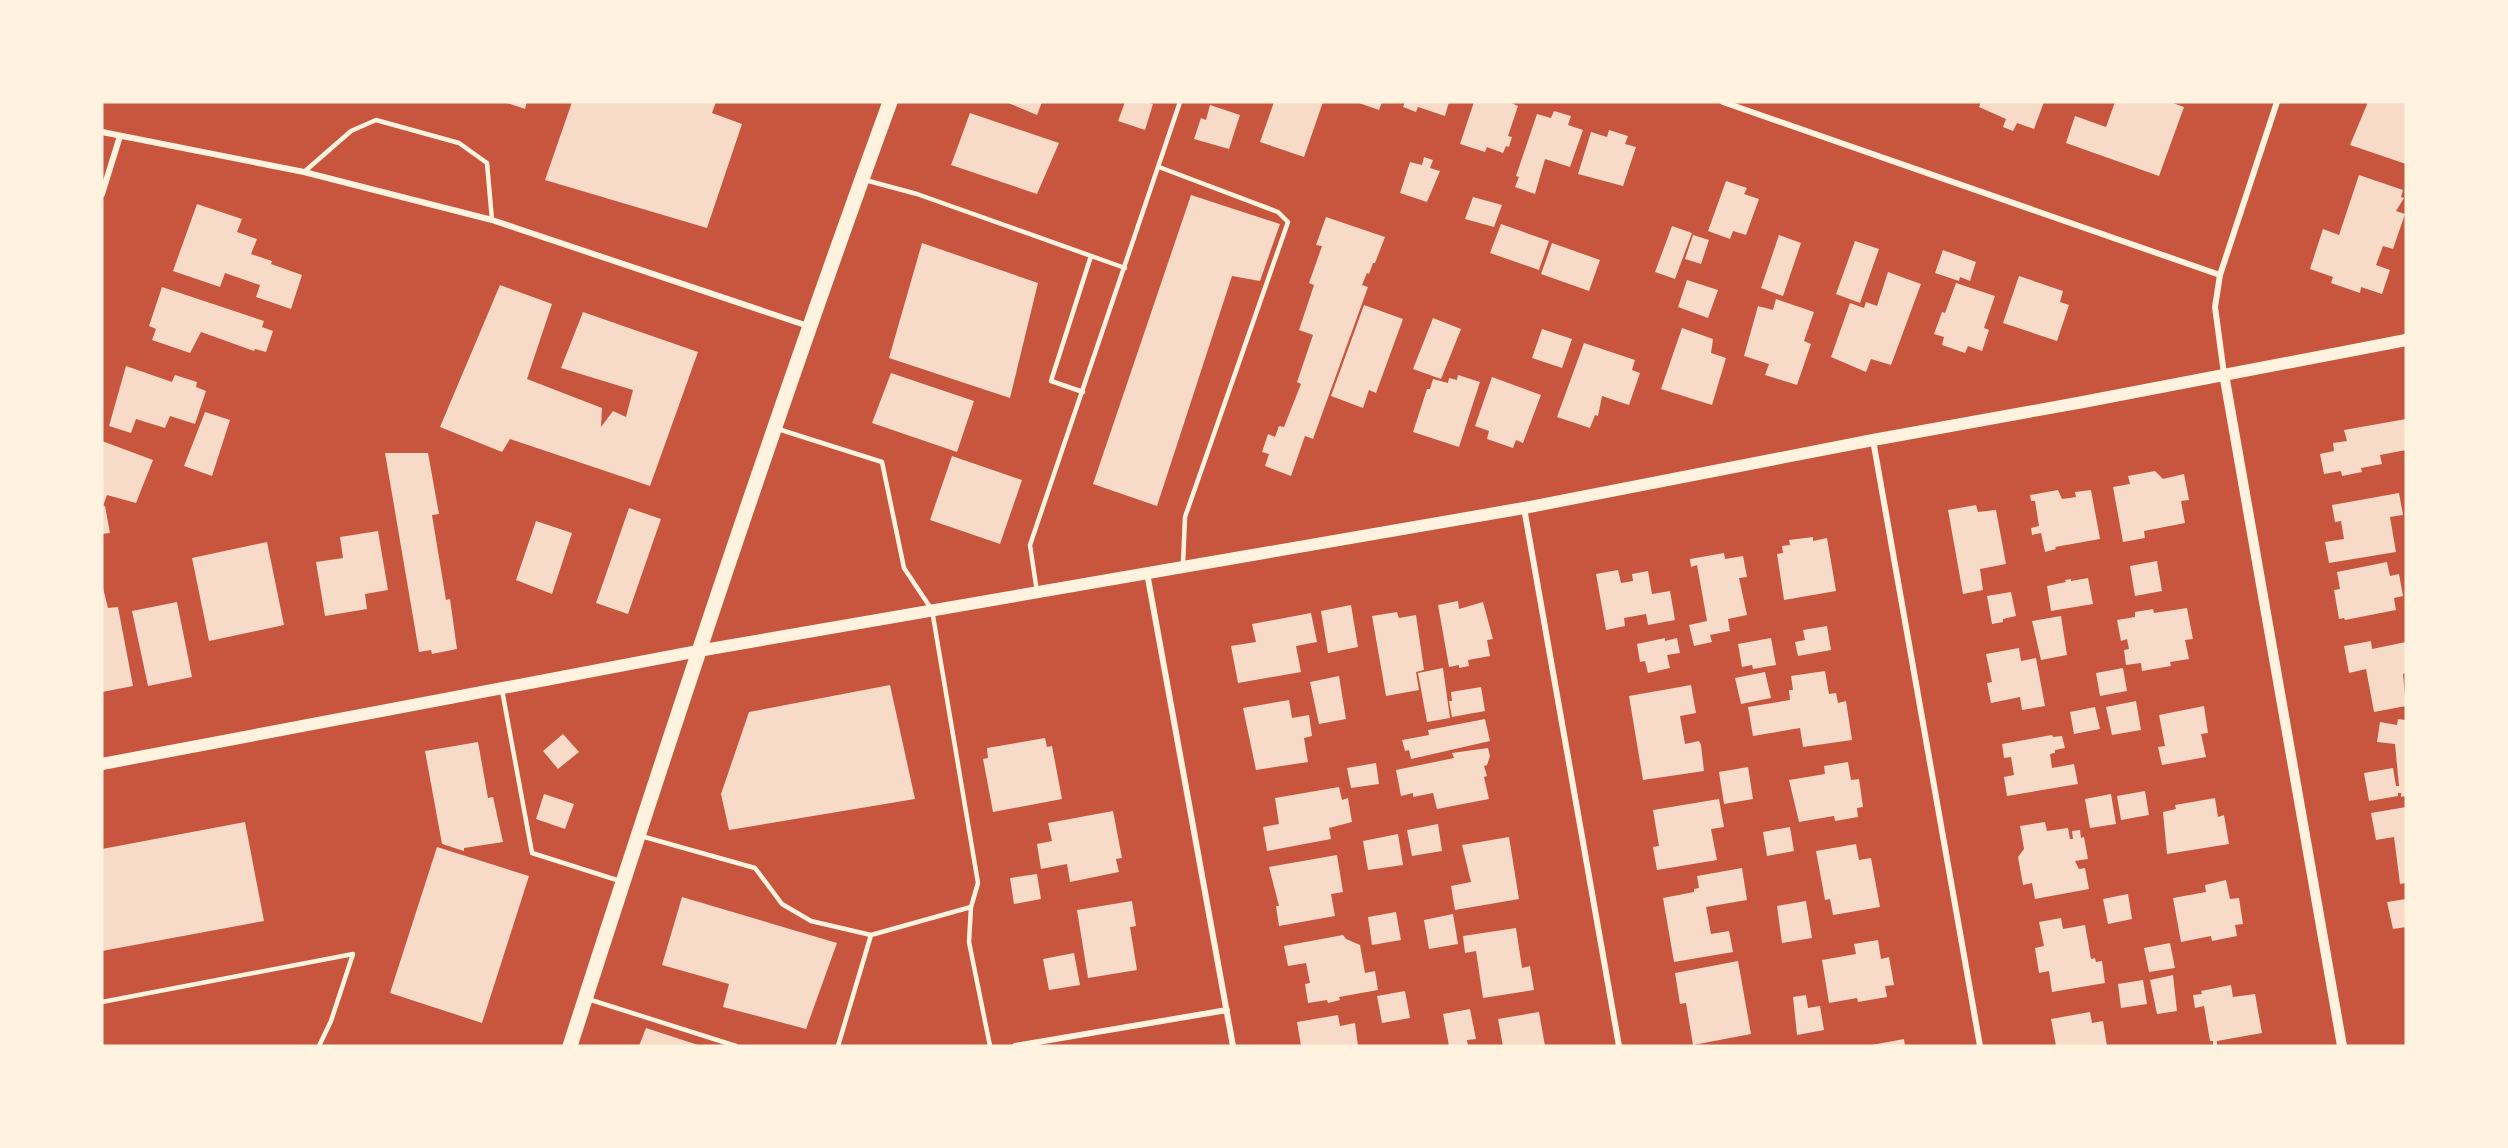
<svg xmlns="http://www.w3.org/2000/svg" width="2508" height="1148" font-family="'Open Sans',sans-serif">
<style>
.building{fill:#f7dbc8}
.lines{fill:none;stroke-linecap:round;stroke-linejoin:round}
.service{stroke:#fff3e0;stroke-width:4.5}
.minor{stroke:#fff3e0;stroke-width:6}
.tertiary{stroke:#fff3e0;stroke-width:10}
.secondary{stroke:#fff3e0;stroke-width:12}
.primary{stroke:#fff3e0;stroke-width:15}
</style>
<rect width="100%" height="100%" fill="#c8553d"/>
<path class="building" d="M504,102H527L525,109Z
M572,102H716L712,113L742,124L707,228L545,180Z
M1006,102H1042L1037,115Z
M1125,102H1145L1153,104L1145,130L1118,121Z
M1274,102H1323L1304,157L1260,142Z
M1356,102H1382L1379,110Z
M1405,102H1449L1445,116L1418,107L1416,112L1403,107Z
M1474,102H1509L1518,106L1508,136L1512,137L1509,147L1506,146L1503,153L1487,147L1485,152L1460,144Z
M1981,102H2044L2034,129L2017,123L2013,131L2003,127L2006,119L1979,107Z
M2115,102H2170L2184,107L2159,176L2066,143L2075,116L2106,127Z
M2368,102H2406V164L2350,145Z
M1210,105L1240,115L1229,149L1194,139L1201,118L1206,120Z
M1554,111L1571,116L1568,125L1583,130L1570,167L1545,159L1535,194L1515,187L1519,177L1516,176L1537,114L1551,118Z
M970,113L1059,143L1037,194L951,165Z
M1609,130L1628,136L1625,144L1636,147L1623,186L1578,174L1591,132L1607,137Z
M1424,157L1433,160L1430,168L1440,171L1427,202L1400,193L1410,162L1422,165Z
M2359,175L2403,190L2401,197L2404,198L2396,211L2405,214L2393,249L2383,246L2376,265L2390,270L2382,294L2361,287L2360,293L2331,283L2333,277L2310,269L2323,229L2339,235Z
M1726,181L1747,188L1744,194L1759,199L1746,235L1733,231L1730,239L1708,231Z
M1191,195L1280,224L1260,281L1232,276L1157,506L1093,484Z
M1473,197L1502,205L1494,227L1465,219Z
M197,204L242,219L237,232L257,239L251,254L272,261L271,264L302,275L291,309L256,297L260,285L225,273L220,287L173,271Z
M1326,217L1385,237L1375,263H1373L1369,274L1367,273L1362,285L1368,287L1313,439L1305,436L1291,476L1265,466L1269,454L1262,452L1268,434L1275,437L1279,426L1284,427L1301,384L1297,382L1313,335L1299,330L1314,285L1309,283L1322,246L1316,245Z
M1501,224L1549,241L1539,270L1490,253Z
M1672,226L1692,233L1675,279L1655,272Z
M1693,235L1709,240L1701,264L1685,259Z
M1779,235L1801,243L1783,296L1761,288Z
M1855,241L1879,249L1860,303L1836,294Z
M922,243L1038,283L1010,398L889,358Z
M1552,243L1600,260L1589,291L1541,274Z
M1943,250L1976,262L1970,281L1960,277L1959,281L1935,273Z
M1888,272L1921,284L1891,365L1871,359L1866,372L1831,357L1850,303L1864,308L1866,302L1877,306Z
M2019,276L2063,291L2060,302L2069,305L2057,341L2003,323Z
M1687,280L1718,290L1708,318L1678,307Z
M1956,283L1995,296L1984,328L1989,330L1982,351L1968,346L1965,353L1942,345L1944,337L1934,334L1942,312L1945,313Z
M500,285L552,304L527,379L602,408L601,427L613,411L626,417L633,390L561,368L583,312L698,352L650,486L510,439L502,452L440,427Z
M162,287L264,321L262,327L273,331L266,352L255,349L254,351L201,332L190,353L152,340L156,329L149,326Z
M1776,299L1814,312L1804,341L1811,344L1797,385L1765,375L1769,364L1744,356L1758,306L1773,310Z
M1364,305L1403,319L1376,393L1369,390L1363,408L1331,396Z
M1433,318L1461,329L1441,379L1413,369Z
M1682,328L1713,339L1711,353L1726,358L1712,405L1661,389Z
M1542,329L1572,339L1562,368L1532,358Z
M1584,343L1635,360L1632,370L1640,373L1629,405L1602,396L1598,416L1595,415L1590,428L1557,417Z
M126,366L172,382L175,375L197,382L196,387L206,391L195,424L170,416L165,428L136,419L131,433L109,426Z
M891,373L974,401L957,452L872,423Z
M1458,375L1480,382L1459,447L1413,432L1427,389H1430L1433,379L1448,383L1449,378L1457,380Z
M1492,377L1541,395L1523,443L1516,440L1513,448L1487,439L1489,431L1475,426Z
M205,412L230,420L212,476L184,466Z
M2406,419V450L2380,455L2382,464L2361,468L2362,472L2342,476L2341,471L2324,474L2320,454L2334,451L2333,443L2347,441L2344,430Z
M102,441L153,460L136,503L107,495L103,506H105L110,533L102,534Z
M385,453H428L439,514L432,515L446,600L450,599L457,649L432,654L431,650L419,652Z
M952,456L1022,480L1000,544L930,520Z
M2155,471L2163,479L2184,474L2189,500L2181,501L2185,523L2144,531L2145,538L2123,542L2113,487L2130,484L2128,476Z
M2058,490L2062,499L2076,497L2075,492L2091,490L2100,539L2055,547L2056,549L2045,552L2041,533L2032,535L2031,528L2039,526L2035,501H2031L2030,495Z
M2399,493L2403,515L2390,517L2396,552L2329,563L2325,542L2344,539L2341,521L2335,522L2332,505Z
M1976,505L1978,512L1996,510L2006,564L1980,569L1983,590L1963,594L1948,510Z
M629,508L661,519L628,614L596,603Z
M536,521L572,533L552,594L516,580Z
M378,531L388,590L365,594L367,609L325,616L316,562L343,558L340,537Z
M1813,537V541L1827,538L1836,591L1784,600L1777,554L1783,553L1782,546L1790,545L1789,540Z
M267,542L284,625L209,641L192,558Z
M1724,553L1725,559L1743,556L1747,577L1739,578L1747,615L1728,619L1730,631L1710,635L1712,642L1694,646L1689,625L1707,621L1697,565L1691,567L1690,559Z
M2157,561L2162,591L2135,596L2130,566Z
M2387,562L2390,576L2399,574L2403,596L2394,598L2396,610L2345,620L2344,618L2339,619L2334,590L2340,589L2337,572Z
M1618,570L1621,583L1633,581L1632,574L1648,571L1652,594L1670,591L1675,620L1648,625L1646,614L1624,618L1625,626L1606,630L1596,574Z
M2088,578L2093,604L2051,611L2047,586L2066,582L2065,580L2071,579V581Z
M102,584L108,608L118,607L133,686L102,692Z
M2011,592L2016,616L2003,619V622L1992,624L1987,596Z
M1458,601L1459,609L1483,602L1493,639L1487,640L1490,656L1468,660L1469,666L1459,668V665L1449,667L1438,605Z
M177,602L192,677L148,686L132,611Z
M1351,605L1358,647L1328,653L1321,611Z
M2187,608L2193,639L2185,640L2189,659L2170,662L2171,666L2142,671L2141,663L2126,665L2124,650L2129,649L2127,639L2121,641L2117,620L2135,617V612L2153,609L2154,613Z
M1397,612L1399,618L1416,615L1424,670L1416,672L1419,690L1386,696L1372,616Z
M1311,613L1317,642L1296,646L1301,672L1238,683L1231,646L1256,642L1252,624Z
M2061,616L2067,655L2041,660L2032,621Z
M1827,626L1831,650L1798,656L1795,642L1805,640L1803,630Z
M1665,638V641L1677,638L1680,653L1667,655L1670,668L1648,673L1645,661L1640,662L1637,644Z
M1771,638L1776,665L1753,669L1752,665L1742,667L1738,644Z
M2371,641L2372,649L2406,642V673L2403,674L2406,706L2374,712L2366,669L2349,673L2344,646Z
M2019,648L2021,661L2036,658L2045,706L2022,710L2020,697L1991,703L1987,683L1992,682L1986,654Z
M1443,668L1450,718L1427,722L1418,673Z
M2123,668L2127,691L2100,696L2096,673Z
M1825,671L1829,694L1836,693L1838,703L1846,701L1852,740L1803,747L1800,728L1753,736L1748,707L1790,700L1789,690H1793L1791,676Z
M1765,672L1771,698L1741,704L1735,678Z
M1339,676L1346,719L1319,724L1310,682Z
M890,685L915,799L729,830L721,794L749,712Z
M1691,685L1696,713L1680,716L1685,744L1699,741L1701,745L1704,771L1643,780L1629,696Z
M1481,687L1485,711L1452,717L1449,701H1452L1451,692Z
M1289,700L1292,718L1309,715L1312,736L1304,738L1308,762L1256,770L1243,708Z
M2136,701L2141,730L2112,735L2106,707Z
M2204,706L2208,733L2201,734L2206,757L2162,765L2158,747L2165,746L2159,715Z
M2095,707L2100,729L2074,734L2070,712Z
M1485,719L1490,741L1411,759L1409,750L1405,751L1402,740L1429,735L1428,730Z
M2398,719L2406,720V796L2401,797V793H2398V796L2369,801L2364,773L2393,768L2396,786H2399L2395,744L2377,742L2380,722L2397,725Z
M563,734L579,752L558,769L543,751Z
M2052,735L2053,737L2062,736L2065,748L2055,750V753L2050,754L2052,768L2074,764L2078,784L2007,796L2004,777L2014,775L2011,757L2004,758L2002,744Z
M1045,738L1047,747L1052,746L1062,799L993,812L983,759L988,758L987,748Z
M478,742L488,798L493,797L503,842L464,848V851L442,844L425,751Z
M1488,748L1490,756L1487,765L1484,766L1487,776L1484,777L1489,799L1437,809L1433,793L1413,797V793L1401,796L1396,770L1454,758L1452,753Z
M1848,762L1851,780L1859,779L1863,807L1857,808L1858,817L1835,821L1834,816L1799,822L1789,780L1825,774L1824,766Z
M1376,763L1379,784L1351,788L1347,768Z
M1748,767L1753,799L1724,804L1719,772Z
M1339,787L1342,800L1348,798L1352,822L1329,828L1331,839L1267,851L1263,827L1279,824L1275,798Z
M2145,791L2149,815L2121,820L2117,796Z
M544,794L574,804L565,829L536,819Z
M2111,794L2116,824L2090,828L2085,799Z
M2215,798L2218,817L2224,815L2229,844L2167,854L2163,812L2176,809L2175,805Z
M1719,799L1724,827L1711,829L1717,860L1657,870L1653,847L1659,846L1653,810Z
M2406,807V883L2400,884L2394,837L2376,840L2371,813Z
M1113,811L1122,858L1116,859L1119,872L1070,882L1067,864L1041,869L1037,844L1052,841L1048,823Z
M245,822L264,921L102,951V849Z
M2045,822L2047,831L2068,828L2070,839H2073L2072,831L2080,830L2081,838L2084,837L2088,859L2075,861L2079,869L2085,868L2089,889L2035,899L2032,883L2023,885L2018,857L2024,849L2020,826Z
M1438,824L1442,851L1412,856L1407,830Z
M1790,827L1794,851L1767,856L1763,832Z
M1398,834L1403,865L1368,870L1363,841Z
M1509,837L1519,899L1455,910L1451,886L1471,882L1462,845Z
M1856,844L1859,860L1871,858L1880,907L1833,915L1830,899L1825,900L1816,851Z
M437,847L529,876L482,1023L390,993Z
M1337,855L1343,892L1331,894L1335,916L1279,926L1276,906H1279L1269,867Z
M1742,868L1747,900L1706,907L1711,934L1729,931L1733,952L1674,962L1663,898L1694,892V889L1699,888L1697,876Z
M1037,874L1041,899L1014,904L1010,878Z
M2226,880L2230,899L2239,898L2243,924L2235,925L2237,936L2212,941L2211,936L2181,942L2173,898L2206,892L2205,885Z
M2128,894L2132,919L2108,924L2103,899Z
M682,897L837,943L806,1029L723,1007L729,984L662,965Z
M2406,899V927L2393,929L2387,902Z
M1132,901L1136,926L1130,927L1137,970L1088,978L1077,910Z
M1806,901L1812,938L1782,943L1777,906Z
M1396,912L1401,940L1372,945L1368,917Z
M1453,914L1458,944L1429,949L1424,920Z
M2061,918L2063,929L2085,925L2091,959L2095,958L2096,962L2102,961L2105,983L2052,992L2049,971L2039,973L2035,948L2044,946L2039,922Z
M1516,928L1522,968L1530,966L1534,990L1483,998L1476,951L1465,953L1463,936Z
M1343,935L1346,939L1360,945L1365,973L1375,971L1378,990L1339,997L1340,1000L1328,1003L1327,1000L1308,1003L1305,984L1310,983L1306,963L1288,966L1284,946Z
M1878,940L1881,959L1889,957L1894,985L1885,986L1887,997L1858,1002L1857,998L1829,1003L1822,960L1856,954L1854,944Z
M2170,943L2175,968L2149,972L2144,948Z
M1074,953L1080,985L1049,990L1043,959Z
M1738,961L1751,1034L1693,1045L1686,1003L1680,1004L1675,973Z
M2173,975L2177,1011L2157,1014L2150,980Z
M2143,980L2147,1004L2121,1008L2118,984Z
M2231,985L2233,997L2255,994L2262,1033L2217,1041V1045L2213,1046V1041H2210L2204,1006L2195,1008L2193,995L2202,994L2201,991Z
M1405,991L1410,1018L1382,1023L1377,996Z
M1806,995L1808,1008L1820,1006L1824,1030L1797,1035L1793,997Z
M1470,1009L1476,1039L1467,1040L1468,1046H1449L1443,1014Z
M1539,1012L1545,1046H1503L1498,1019Z
M2090,1012L2092,1023L2103,1021L2107,1046H2056L2051,1019Z
M1338,1015L1340,1026L1355,1023L1358,1046H1301L1297,1022Z
M646,1028L701,1046H639Z
M1904,1039L1905,1046H1872V1045Z"/>
<g class="lines">
<path class="service" d="M1159,167L1278,212L1288,222L1185,517L1183,564
M304,172L351,131L376,120L459,143L487,163L492,220
M865,180L917,194L1125,268
M1083,392L1051,381L1091,256
M778,429L882,462L904,568L932,610L978,883L971,907L969,942L990,1046
M1037,592L1030,545L1180,102
M502,690L532,853L620,881
M641,836L755,868L782,904L811,921L871,935
M588,999L736,1046
M102,1002L353,954L331,1021L319,1046
M838,1046L871,935L971,907"/>
<path class="minor" d="M1723,102L2220,275
M102,132L304,172L492,220L808,326
M102,194L120,136
M2224,374L2215,307L2220,275L2277,102
M1873,440L1980,1046
M1524,508L1619,1046
M1147,573L1233,1046
M1015,1046L1227,1010"/>
<path class="tertiary" d="M2224,374L2342,1046"/>
<path class="secondary" d="M102,764L698,651L1524,508L1873,440L2083,402L2406,340"/>
<path class="primary" d="M570,1046C672,729 776,414 890,102"/>
</g>
<rect width="2508" height="1148" fill="none" stroke="#fff3e0" stroke-width="207"/>
</svg>
